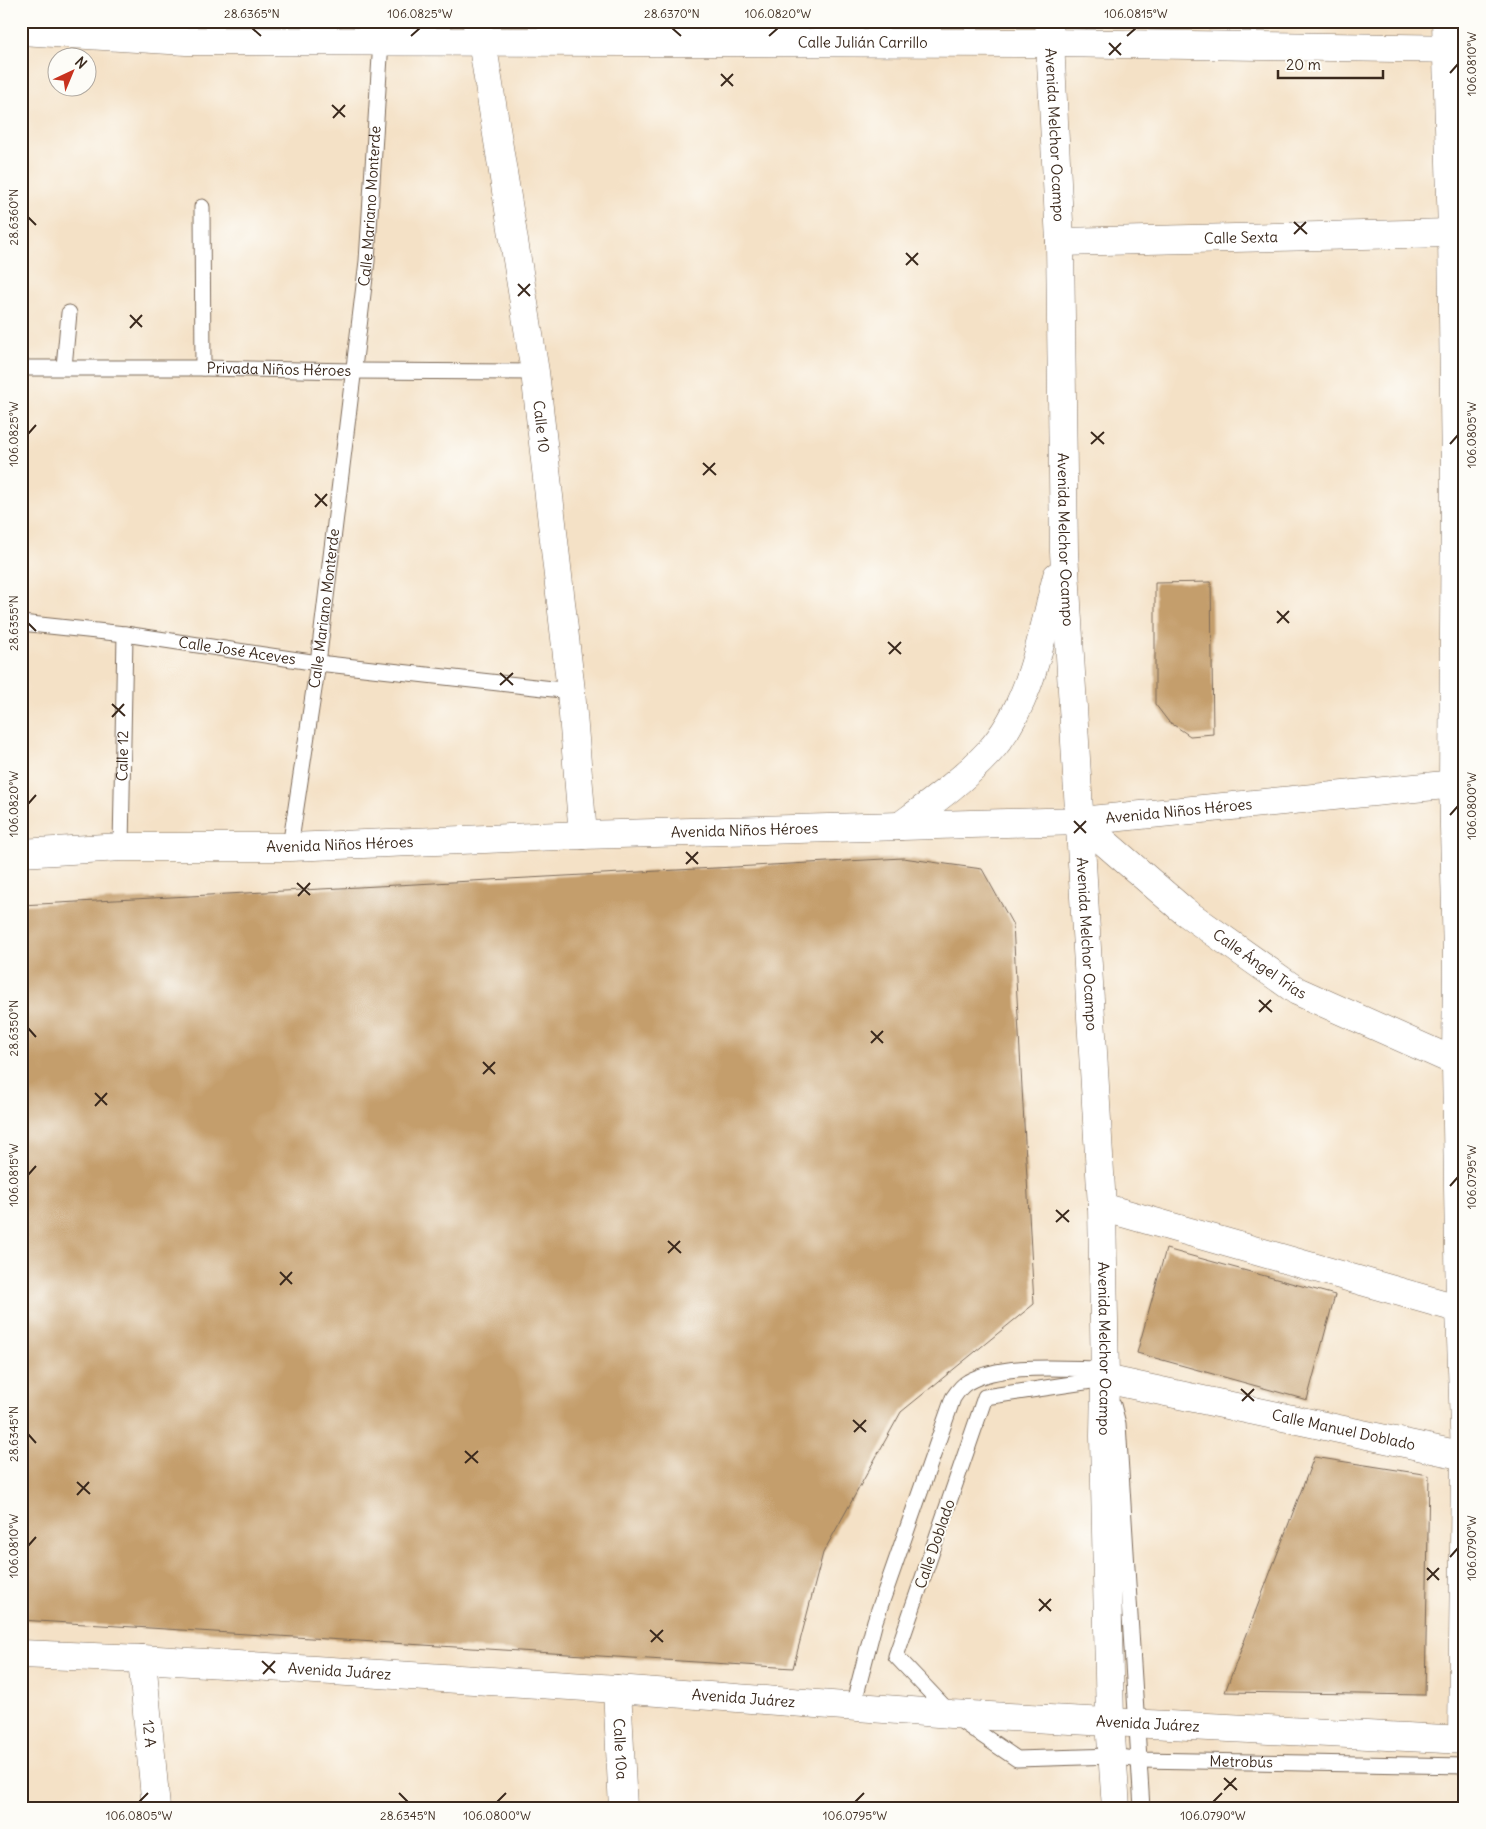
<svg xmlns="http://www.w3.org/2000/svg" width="1486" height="1829" font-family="Delius,sans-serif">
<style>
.building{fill:#c49e6c}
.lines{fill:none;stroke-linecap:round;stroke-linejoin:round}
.lane-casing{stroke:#7c6a59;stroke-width:17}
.street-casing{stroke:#7c6a59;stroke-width:29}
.secondary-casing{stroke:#7c6a59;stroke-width:29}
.primary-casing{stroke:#7c6a59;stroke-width:29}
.lane{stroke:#fff;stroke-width:15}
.street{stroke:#fff;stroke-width:28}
.secondary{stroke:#fff;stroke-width:28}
.primary{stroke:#fff;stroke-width:28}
.ticks{fill:none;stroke:#3b2a1e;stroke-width:2}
.labels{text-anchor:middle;stroke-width:4;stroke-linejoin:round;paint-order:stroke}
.street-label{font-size:15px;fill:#3b2a1e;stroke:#fdfcf7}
.neatline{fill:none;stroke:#3b2a1e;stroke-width:2}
.ticks-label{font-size:12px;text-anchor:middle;fill:#3b2a1e}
</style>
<rect width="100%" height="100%" fill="#fdfcf7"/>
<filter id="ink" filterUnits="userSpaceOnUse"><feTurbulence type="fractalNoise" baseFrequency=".02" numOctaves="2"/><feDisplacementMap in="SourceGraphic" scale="10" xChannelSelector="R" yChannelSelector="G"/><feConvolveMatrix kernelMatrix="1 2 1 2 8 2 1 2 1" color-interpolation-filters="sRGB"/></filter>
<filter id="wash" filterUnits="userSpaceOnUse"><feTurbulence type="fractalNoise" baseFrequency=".0096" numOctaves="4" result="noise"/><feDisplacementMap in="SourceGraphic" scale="20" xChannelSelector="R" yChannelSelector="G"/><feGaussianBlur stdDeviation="1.12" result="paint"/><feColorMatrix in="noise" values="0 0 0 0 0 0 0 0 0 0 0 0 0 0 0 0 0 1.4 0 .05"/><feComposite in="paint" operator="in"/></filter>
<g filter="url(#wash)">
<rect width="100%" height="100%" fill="#f4e1c6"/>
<g id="blocks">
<path class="building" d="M1211,582L1213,734L1190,736L1168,721L1155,704V583Z
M903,858L982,869L1013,925L1034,1304L901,1412L823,1553L793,1668L21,1620V905Z
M1166,1249L1335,1295L1307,1400L1137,1353Z
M1314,1457L1429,1475L1425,1695L1225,1692Z"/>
</g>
</g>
<g filter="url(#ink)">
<use href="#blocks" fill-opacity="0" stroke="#7c6a59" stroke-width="1"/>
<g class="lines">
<g class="lane-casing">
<g id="lane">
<path d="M202,207L203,368"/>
<path d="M64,367L69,313"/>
<path id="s1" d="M21,368H203L353,371L535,372"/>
<path id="s2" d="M21,623L125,634L318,663L571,691"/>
<path id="s3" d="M121,847L125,634"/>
<path id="s4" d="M290,847L318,663L367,261L381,41"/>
<path id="s5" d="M1107,1383L1105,1379L985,1397L896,1656L951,1714L1017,1759L1114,1756L1140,1760L1465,1766"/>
<path d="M1113,1405L1118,1424L1142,1808"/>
<path d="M853,1706L875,1621L953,1398C957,1392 962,1385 968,1382C1003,1362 1066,1369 1105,1369"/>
</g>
</g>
<g class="street-casing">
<g id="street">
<path id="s6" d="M476,21L482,41L535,372L571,691L583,835"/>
<path d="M1446,21L1452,233L1455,478L1453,784L1457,958L1456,1063L1460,1309L1465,1456L1462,1740"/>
<path id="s7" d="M21,31L186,41L1050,43L1463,49"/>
<path id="s8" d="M1060,242L1452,233"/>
<path id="s9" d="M1080,821L1184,911L1297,991L1465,1066"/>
<path d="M1102,1207L1460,1309"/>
<path id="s10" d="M1105,1379L1465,1456"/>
<path id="s11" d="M21,1654L142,1659L617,1689L951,1714L1465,1740"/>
<path id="s12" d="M142,1659L156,1808"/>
<path id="s13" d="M617,1689L623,1808"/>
</g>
</g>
<g class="secondary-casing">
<g id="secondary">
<path id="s14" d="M21,853L121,847H290L583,835L1080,821L1465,783"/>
</g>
</g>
<g class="primary-casing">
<g id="primary">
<path id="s15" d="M1049,21L1060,242L1064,552L1102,1207L1105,1379L1104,1436L1110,1722L1116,1808"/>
<path d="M900,826C931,803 962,781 988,753C1031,707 1042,634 1057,576"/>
</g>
</g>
<use href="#lane" class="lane"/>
<use href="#street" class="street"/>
<use href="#secondary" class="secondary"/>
<use href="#primary" class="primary"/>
</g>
</g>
<path class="ticks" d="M252,28L261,36M672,28L681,36M411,36L420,28M769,36L778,28M1127,36L1136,28M1109,43L1121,55M1109,55L1121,43M1450,73L1458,64M721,74L733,86M721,86L733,74M332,105L345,117M333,118L345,105M28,217L36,225M1294,222L1307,234M1294,234L1306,222M906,253L918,265M906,265L918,253M518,284L530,296M518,296L530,284M130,315L142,327M130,328L142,315M1091,432L1104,444M28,434L36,425M1091,444L1104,432M1450,444L1458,435M703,463L716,475M703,475L715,463M315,494L327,506M315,507L327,494M1277,611L1289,623M28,623L36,631M1277,623L1289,611M888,642L901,654M889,654L901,642M500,673L513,685M500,685L513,673M112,704L125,716M112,717L124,704M28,804L36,795M1450,815L1458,806M1074,821L1086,833M1074,833L1086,821M686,852L698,864M686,864L698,852M297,883L310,895M298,896L310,883M1259,1000L1272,1012M1259,1012L1271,1000M28,1028L36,1037M871,1031L883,1043M871,1043L883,1031M483,1062L495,1074M483,1074L495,1062M95,1093L107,1105M95,1106L107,1093M28,1175L36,1166M1450,1186L1458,1177M1056,1210L1069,1222M1056,1222L1069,1210M668,1241L681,1253M668,1253L680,1241M280,1272L292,1284M280,1285L292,1272M1241,1389L1254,1401M1242,1401L1254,1389M853,1420L866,1432M854,1432L866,1420M28,1434L36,1443M465,1451L478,1463M465,1463L478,1451M77,1482L90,1494M77,1495L89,1482M28,1546L36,1537M1450,1557L1458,1548M1427,1568L1439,1580M1427,1580L1439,1568M1039,1599L1051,1611M1039,1611L1051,1599M650,1630L663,1642M651,1642L663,1630M262,1661L275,1673M263,1674L275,1661M1224,1778L1237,1790M1224,1790L1236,1778M399,1793L408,1802M139,1802L148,1793M497,1802L506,1793M855,1802L864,1793M1213,1802L1222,1793"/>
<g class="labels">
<g class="street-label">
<text dy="5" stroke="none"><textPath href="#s7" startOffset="842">Calle Julián Carrillo</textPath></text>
<text dy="5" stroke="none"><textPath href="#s15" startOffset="114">Avenida Melchor Ocampo</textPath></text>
<text dy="5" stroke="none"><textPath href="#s4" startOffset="646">Calle Mariano Monterde</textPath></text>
<text dy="5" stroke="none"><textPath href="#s8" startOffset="181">Calle Sexta</textPath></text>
<text dy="5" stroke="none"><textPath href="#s1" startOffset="258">Privada Niños Héroes</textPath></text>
<text dy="5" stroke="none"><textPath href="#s6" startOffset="411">Calle 10</textPath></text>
<text dy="5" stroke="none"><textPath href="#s15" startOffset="519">Avenida Melchor Ocampo</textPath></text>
<text dy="5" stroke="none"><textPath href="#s4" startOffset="241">Calle Mariano Monterde</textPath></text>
<text dy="5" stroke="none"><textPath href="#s2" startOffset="218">Calle José Aceves</textPath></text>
<text dy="5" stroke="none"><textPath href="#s3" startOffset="91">Calle 12</textPath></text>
<text dy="5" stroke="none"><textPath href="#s14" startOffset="1159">Avenida Niños Héroes</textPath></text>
<text dy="5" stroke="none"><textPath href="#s14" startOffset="724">Avenida Niños Héroes</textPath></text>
<text dy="5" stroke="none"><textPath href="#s14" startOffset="319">Avenida Niños Héroes</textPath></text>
<text dy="5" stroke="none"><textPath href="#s15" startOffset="924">Avenida Melchor Ocampo</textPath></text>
<text dy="5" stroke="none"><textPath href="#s9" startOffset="230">Calle Ángel Trías</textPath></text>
<text dy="5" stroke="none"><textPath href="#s15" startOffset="1329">Avenida Melchor Ocampo</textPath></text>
<text dy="5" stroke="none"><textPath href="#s10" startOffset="244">Calle Manuel Doblado</textPath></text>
<text transform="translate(935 1544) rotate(-71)" y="5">Calle Doblado</text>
<text dy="5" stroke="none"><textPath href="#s11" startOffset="319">Avenida Juárez</textPath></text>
<text dy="5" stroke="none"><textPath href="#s11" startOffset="724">Avenida Juárez</textPath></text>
<text dy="5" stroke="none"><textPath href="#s11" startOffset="1129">Avenida Juárez</textPath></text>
<text dy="5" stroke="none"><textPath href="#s12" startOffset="75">12 A</textPath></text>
<text dy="5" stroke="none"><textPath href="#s13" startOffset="60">Calle 10a</textPath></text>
<text dy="5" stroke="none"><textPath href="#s5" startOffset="784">Metrobús</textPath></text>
</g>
</g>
<rect width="1486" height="1829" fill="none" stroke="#fdfcf7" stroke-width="55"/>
<g transform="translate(72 72) rotate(44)"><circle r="24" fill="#fdfcf7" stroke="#afa8a0"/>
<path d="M0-4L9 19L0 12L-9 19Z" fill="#c8321e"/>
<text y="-8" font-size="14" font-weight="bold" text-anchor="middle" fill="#3b2a1e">N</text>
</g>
<path d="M1278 70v8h105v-8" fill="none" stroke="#3b2a1e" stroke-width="2.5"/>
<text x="1286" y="70" font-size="15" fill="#3b2a1e" stroke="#fdfcf7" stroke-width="4" paint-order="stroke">20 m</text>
<rect x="28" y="28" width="1430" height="1774" class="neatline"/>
<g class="ticks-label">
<text x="252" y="18">28.6365°N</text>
<text x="420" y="18">106.0825°W</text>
<text x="672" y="18">28.6370°N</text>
<text x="778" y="18">106.0820°W</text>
<text x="1136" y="18">106.0815°W</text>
<text transform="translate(1472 64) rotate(-90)" y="4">106.0810°W</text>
<text transform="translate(14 217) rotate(-90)" y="4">28.6360°N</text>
<text transform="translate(14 434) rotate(-90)" y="4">106.0825°W</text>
<text transform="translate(1472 435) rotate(-90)" y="4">106.0805°W</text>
<text transform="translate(14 623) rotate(-90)" y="4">28.6355°N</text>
<text transform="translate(14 804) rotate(-90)" y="4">106.0820°W</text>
<text transform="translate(1472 806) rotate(-90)" y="4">106.0800°W</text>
<text transform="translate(14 1028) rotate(-90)" y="4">28.6350°N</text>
<text transform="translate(14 1175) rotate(-90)" y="4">106.0815°W</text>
<text transform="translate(1472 1177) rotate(-90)" y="4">106.0795°W</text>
<text transform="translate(14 1434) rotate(-90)" y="4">28.6345°N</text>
<text transform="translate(14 1546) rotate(-90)" y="4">106.0810°W</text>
<text transform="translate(1472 1548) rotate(-90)" y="4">106.0790°W</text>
<text x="139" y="1820">106.0805°W</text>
<text x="408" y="1820">28.6345°N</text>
<text x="497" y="1820">106.0800°W</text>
<text x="855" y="1820">106.0795°W</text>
<text x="1213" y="1820">106.0790°W</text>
</g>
</svg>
